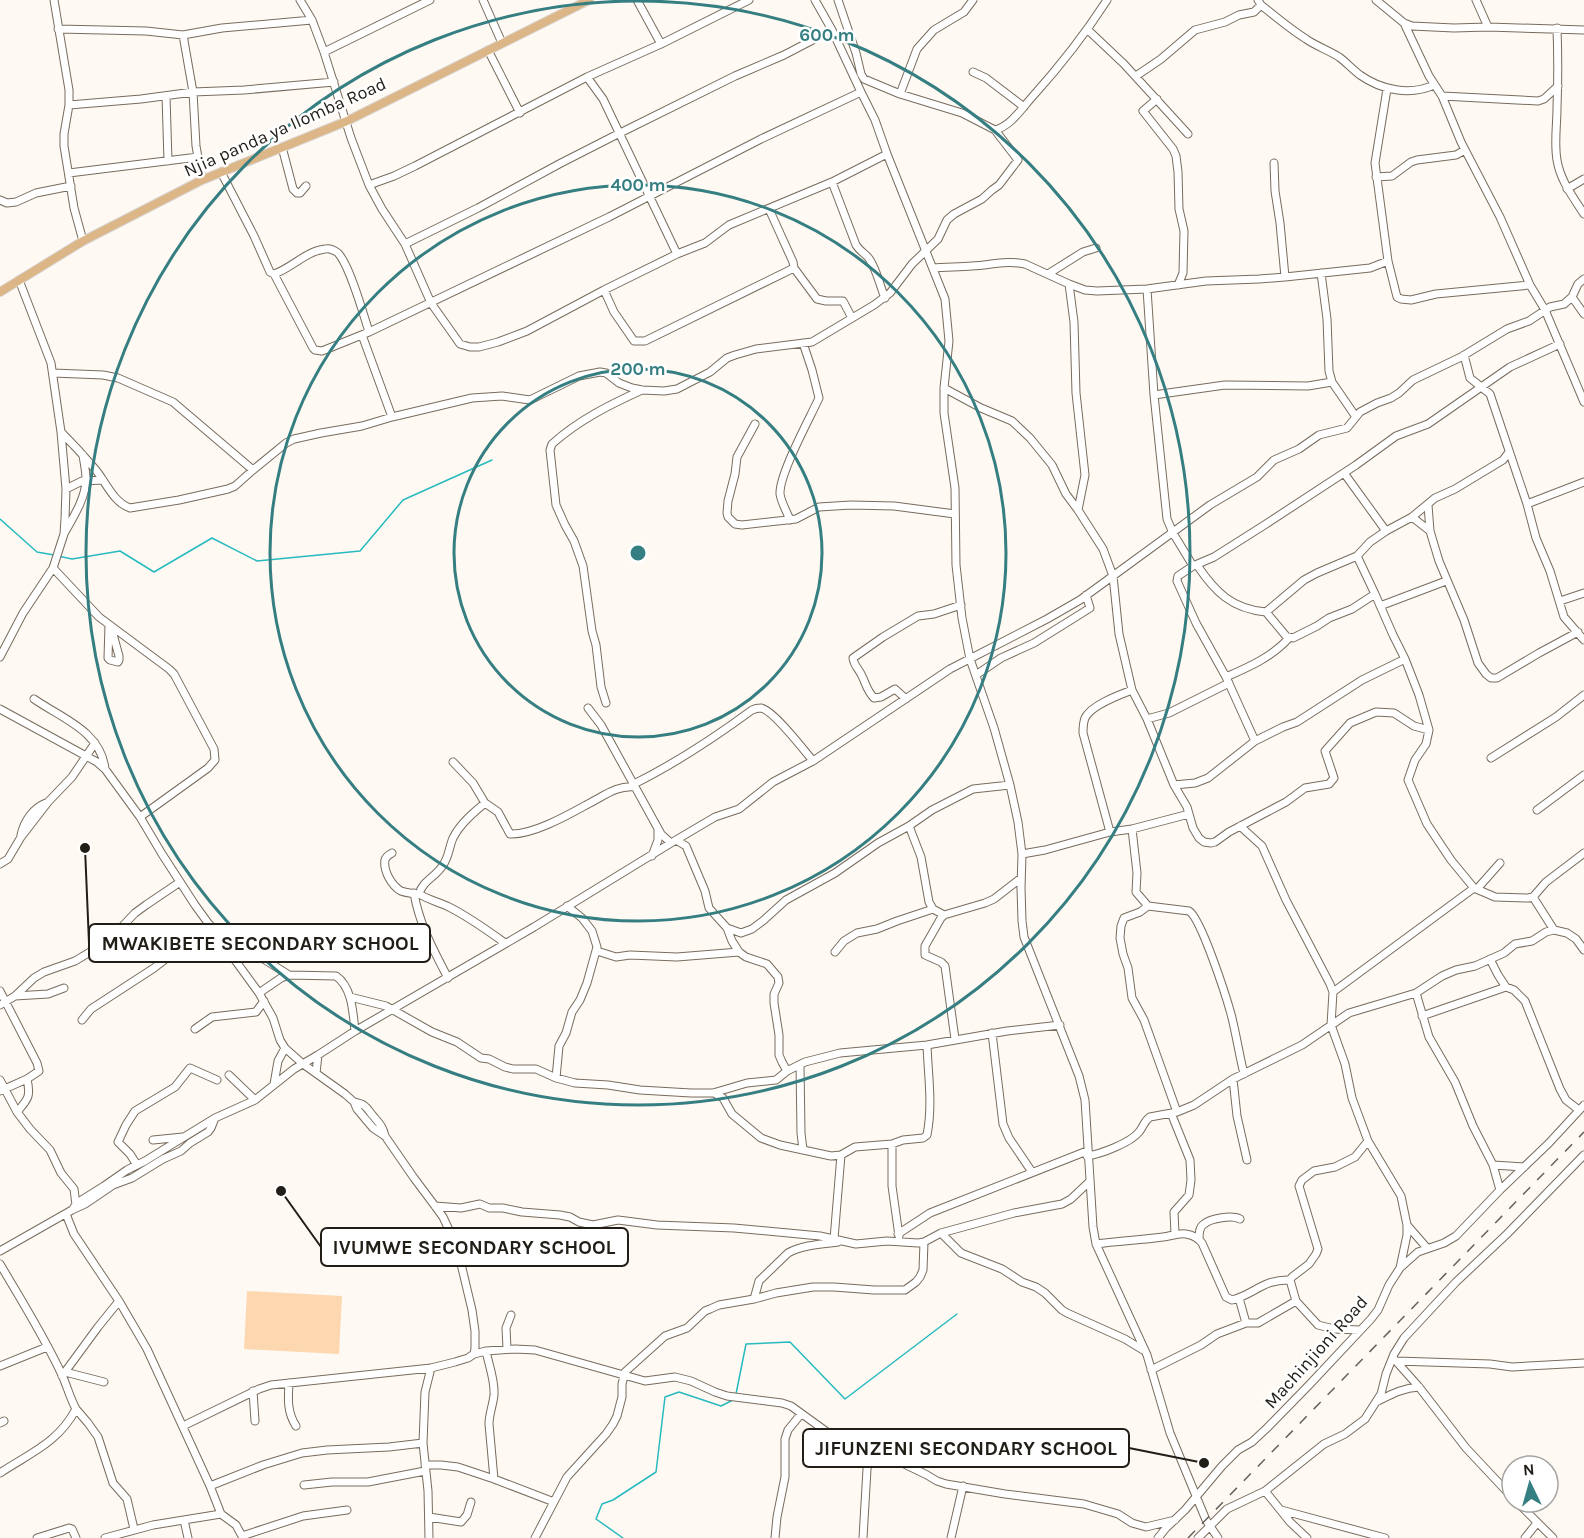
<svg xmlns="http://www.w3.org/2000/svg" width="1584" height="1538" font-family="Karla,sans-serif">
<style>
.green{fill:#fcd7af}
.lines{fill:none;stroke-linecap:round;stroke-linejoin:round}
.stream{stroke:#27babf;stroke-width:1.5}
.minor-casing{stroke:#776c5e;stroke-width:9}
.major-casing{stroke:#d7d6d5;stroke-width:10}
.minor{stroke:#fff;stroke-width:7}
.major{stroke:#dcb686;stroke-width:8}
.rail{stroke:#65605a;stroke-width:1.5;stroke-dasharray:10 10;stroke-linecap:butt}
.ring{fill:none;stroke:#357e81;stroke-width:3}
.labels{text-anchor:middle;stroke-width:5;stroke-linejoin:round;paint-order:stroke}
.street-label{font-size:18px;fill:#211d17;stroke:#fff}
.centre{fill:#357e81;stroke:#fff;stroke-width:3}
.ring-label{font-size:18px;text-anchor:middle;font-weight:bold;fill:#357e81;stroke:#fff;stroke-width:5;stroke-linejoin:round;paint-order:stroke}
.leader{fill:none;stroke:#211d17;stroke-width:2}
.callout-dot{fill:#211d17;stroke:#fff;stroke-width:2}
.callout{fill:#fff;stroke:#211d17;stroke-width:2}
.callout-label{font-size:20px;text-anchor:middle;font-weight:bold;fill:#211d17}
</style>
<rect width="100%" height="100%" fill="#fff9f3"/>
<path class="green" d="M247,1291L342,1296L339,1354L244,1349Z"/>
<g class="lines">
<path class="stream" d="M0,519L37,552L54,555
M58,556L72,559L120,551L154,572L212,538L257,561L360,551L403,500L492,460
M736,1394L746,1344L790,1342L845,1399L957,1314
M623,1538L596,1519L602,1504L613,1500L656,1472L665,1397L679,1392L721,1406L733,1400"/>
<g class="minor-casing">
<path id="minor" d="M54,0L69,90V105L64,134V146L74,208L83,241
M300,0L312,20L324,52L351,138L369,185L382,209L405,244L431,303L460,344L470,347H479L498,342L527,331L604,290L677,254L705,243L729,225L832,182L887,154
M483,0L502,43
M637,0L661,44
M815,0L832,30L861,92L875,120L887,154L945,299L949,341L944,388V413L955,488L956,565L962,618L970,659L994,728L1010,785L1018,822L1022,854L1021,888L1022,921L1024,937L1079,1076L1085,1100L1093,1227L1096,1244L1147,1355L1170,1433L1206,1520L1218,1538
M838,0L856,53L861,74L864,79L900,94L962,113L995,130C1011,126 1022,108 1033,96C1060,66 1085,34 1107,0
M1258,0L1261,5C1276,17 1290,29 1306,39C1316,46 1328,50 1339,57C1346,62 1352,69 1360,75C1381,90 1410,96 1434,85
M1376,0L1404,23L1412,26L1454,28L1488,27L1584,30
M1476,0L1488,27
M1404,23L1429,76L1442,96L1461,142L1500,217L1530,285L1545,310L1584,402
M1557,28C1558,55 1558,82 1557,108C1557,125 1554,143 1557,160C1560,180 1573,197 1584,214
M58,29L146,31L183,35L222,28L312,20
M1088,30L1124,64L1188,134
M183,35L193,92L196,146L202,180
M488,50L520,113
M324,52L430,0
M973,72L986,78L1024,107
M1136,76L1161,59L1195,30L1225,22L1239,15L1254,12L1261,5
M587,77L603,99L677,254
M1387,89L1375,163L1388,261L1397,297L1401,299L1411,300L1436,294L1530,285
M900,94L917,49L934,30L964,12L973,0
M166,96L168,161
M1442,96L1538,101L1544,99L1558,86
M1157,99L1143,111L1173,149L1176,156L1178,172L1179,209L1184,231L1183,273L1178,285
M69,105L141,99L193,92L244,90L334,82
M282,147L293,189L297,193H300L306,186
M1274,163L1275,191L1280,223L1285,277
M221,172L254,236L270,272L274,274C292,268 306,251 325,249C329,248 334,250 338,253C350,266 363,313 369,332
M69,173L198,157
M1376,177L1392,176L1411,162L1417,160L1456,155L1465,150
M832,182L856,245C861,253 866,253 870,260C877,271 880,286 885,298
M369,185L394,176L415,166L587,77L661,44L749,0
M1567,189L1584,179
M0,200L7,203L16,202L36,193L71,186
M405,244L478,208L561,163L614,136L735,76L784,55L832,30
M794,268L817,299L826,301H843L852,318
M933,268C946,267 960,267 972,266C991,265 1007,260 1025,264L1069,284L1085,290L1097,291L1147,289L1206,281L1259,279L1285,277L1370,268L1388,261
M1321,273L1327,319L1329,371L1332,382L1356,417
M274,274L313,348L315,350L322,351L369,332L609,217L761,139L861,92
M1048,274L1083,252L1096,248
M1069,284L1074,322L1076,393L1085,475L1078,510
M1147,289L1154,395L1167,519L1173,533L1193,566
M604,290L614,312L634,341H645L794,268L793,262L769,209
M1572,297L1584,314
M362,335L392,417
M1464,355L1470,378L1490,394L1527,504L1536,538L1550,571L1564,617L1584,640
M53,373L103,375L118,378L173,402L253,470L286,443L294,439L321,433L362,426L392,417L472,398L502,396L530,400L579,376L600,372L606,373L619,383L632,388L642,390L664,391L677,389L710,372L727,358L735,355L756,349L812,342L874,305L890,293L912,264L938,239L947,220L954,214L982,199L992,190L999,185L1018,160L995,130
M944,388L981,408L1012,421L1030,438L1052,465L1066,494L1078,510L1103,549L1113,576L1119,634L1132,690L1147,719L1174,785L1187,807L1193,828L1199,838L1204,842L1211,843L1215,842L1229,832L1286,802L1305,788L1329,784L1334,778L1325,751L1350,723L1376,712L1394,713L1414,726L1429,730
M1154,395L1225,385L1308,386L1332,382
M755,424L737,457L735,474L728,501L727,513L728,517L735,524L742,525L796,519L819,507L851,505L894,506L955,514
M62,433C73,444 84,456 95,469C106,482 113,502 130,508L179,500L228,489L235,486L253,470
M1344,473L1386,531
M66,489L82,481L103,480
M1527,504L1584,482
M1428,505L1430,531L1439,561L1464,620L1478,663L1486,674L1491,678H1497L1539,653L1578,632
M1412,517L1430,531
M790,520C787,512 781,502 780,494C779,474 810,418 819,398L812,370L803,343
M65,532C74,516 86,497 86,479C86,471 84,463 83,455
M1357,556L1375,594L1393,635L1405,659L1419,695L1429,730L1426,744L1415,760L1408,780L1427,824L1451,860L1474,888L1495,897L1528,898L1533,897L1546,882L1584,853
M1197,565C1215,592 1232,609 1266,612L1304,580L1317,573L1357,556L1370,542L1386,531L1412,517L1435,498L1455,489L1503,460L1509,452
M53,568L99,617L169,669L174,674L214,749L215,760L208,768L140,817
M1560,601L1584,593
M1380,606L1446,581
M1266,612L1286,636L1293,638L1317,626L1329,618L1352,609L1375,594
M109,625L108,658L110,660L118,662L119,660V656L111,627
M0,657L23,613L53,568L64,534L65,519L66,489L61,432L51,363L19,280
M976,675L1001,658L1034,643L1090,608L1086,595
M1226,677C1249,667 1272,657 1289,638
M34,699C61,718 101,731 105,769
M906,699L895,689L881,697L874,698C867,691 866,684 862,676C859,669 854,666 853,658L883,637L918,616L934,614L961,605
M606,703L601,687L596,645L592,631L583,566L574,541L565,525L556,505L550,450L552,444C579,420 609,405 642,390
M588,708L601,725L661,834L671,843
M0,709L97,762L105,769L140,817L162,854L195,905L259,993L273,1018L280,1040L285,1048L303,1064L345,1094L354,1102L357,1109L373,1128L385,1136L414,1178L435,1206L443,1217L457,1247L472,1310L475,1331V1348L474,1354L468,1358L455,1362L431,1368L271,1385L259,1389L183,1426
M1147,719L1169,713L1229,683
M1255,741L1226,677L1196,623L1177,581L1178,576L1193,566L1214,557L1266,524L1356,465L1396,436L1428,424L1510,367L1560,344
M1491,758L1556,717L1584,695
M453,762L473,783L485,803L498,812L510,834C533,835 568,815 588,804C604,796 617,785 635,787
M634,784C676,763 714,738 752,710C754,709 758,708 761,708C773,710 804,750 813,761
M1174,785L1195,783L1208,778L1255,741L1283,727L1297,722L1362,680L1405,659
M485,803C473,813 460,824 453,838C449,847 449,857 443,865C436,877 423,880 419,894C429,900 439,902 449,907C469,917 487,930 505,943
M1537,810L1584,775
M909,826L921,857L929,902L933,909L944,915
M1240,826L1262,846L1286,900L1330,984L1333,992L1331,1025L1345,1064L1352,1098L1368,1141L1401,1196L1407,1225V1235L1400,1268
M1132,829L1137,873L1136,892L1148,906L1189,911C1201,918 1226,996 1231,1014C1236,1033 1239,1054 1244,1074
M1110,832L1083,733C1083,728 1083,723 1085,718C1091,705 1119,695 1132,690
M21,835C24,821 33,808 46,803
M676,840L686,846L705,891L709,908L727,928L732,941L739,952L746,957L767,964L778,977L779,983L774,994V1003L779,1035V1055L782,1062L787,1071
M392,853C389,855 386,856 385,860C383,871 392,886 401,891C406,893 411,893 416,894
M1022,854L1045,850L1110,832L1132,829L1189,814
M652,856L658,840V829
M0,864L8,859L21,837L48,802L72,777L95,743
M1477,889L1500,863
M414,893C419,924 434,951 448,978
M1533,897L1554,930
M1148,906L1140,912L1124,918L1121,926L1120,938L1123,954L1128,968L1132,998L1144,1020L1177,1112
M727,928L741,933L752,929L764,920L786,900L835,873L878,843L909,826L932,810L973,789L1010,785
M215,933L238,943L289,975
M597,951L616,957L630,955L677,957L739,952
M835,952L844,941L857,933L877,929L897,921L933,909
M1490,959L1498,975L1506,987L1514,990L1525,1001L1560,1089L1566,1100L1579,1110
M0,991L37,1063L39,1071L27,1079L0,1091
M1333,992L1474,888
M259,993L281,978L289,975L336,976C352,987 353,1012 355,1031
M1416,993L1429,1037L1455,1082L1473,1126L1493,1165L1500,1190
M15,996L48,994L64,988
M350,997L386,1006L432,1032L457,1042L481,1058L489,1059L505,1067L513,1069H536L556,1078L575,1083L608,1085L640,1090L691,1093H713L747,1083L776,1080L787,1071L805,1062L840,1053L927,1045L1007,1031L1060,1025
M0,1005L15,996L34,978L44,972L75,961L90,952L116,933L135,913L146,905L180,882
M1422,1016L1506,987
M82,1020L91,1009L154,968L210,925
M195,1029L212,1017L256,1012L264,1001
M992,1033L1003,1124L1009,1138L1032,1172
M955,1039L945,966L941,962L925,955V946L941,918L944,915L985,903L994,899L1021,878
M800,1065L801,1133L803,1150
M316,1073L318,1055
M229,1075L255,1100
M556,1078L559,1046L566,1033L572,1012L580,1000L587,983L597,947L592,931L582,918L567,906
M1233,1079L1237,1116L1247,1160
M0,1080L17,1112L30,1129L50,1150L61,1173L74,1189L76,1205
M274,1084L278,1061L285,1048
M714,1093L723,1098L732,1114L761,1138L780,1145L831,1156L841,1155L855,1147L892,1144L903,1140L923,1138L927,1135C933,1104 928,1075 927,1045
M354,1102C368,1105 366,1108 374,1117C380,1124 383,1127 385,1136
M17,1112C28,1099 31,1097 27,1079
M1171,1113L1190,1160L1191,1180L1189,1195L1174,1212L1175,1234
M153,1140L183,1137
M892,1144V1186L899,1236
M1087,1156C1101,1154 1130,1143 1139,1132C1144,1126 1144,1121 1150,1117L1177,1112L1194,1105L1233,1079L1302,1045L1349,1013L1416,993L1442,976L1456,970L1475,966L1504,953L1515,944L1532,941L1546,932L1554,930L1567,933L1576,939L1584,950
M137,1165L130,1154L118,1142L126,1125L135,1111L175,1087L190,1068L217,1080
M1493,1165L1524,1167
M435,1206L461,1208L480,1204L489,1208H503L522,1212L560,1215L570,1217L579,1222L593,1225L618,1220L657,1225L734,1228L820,1236L856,1244L887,1241L918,1243L924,1242L941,1233L1014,1213L1062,1204L1071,1199L1089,1182
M74,1207L80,1201L104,1186L127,1170L145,1161L215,1118
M66,1214L74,1234L119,1301L147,1349L210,1486L221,1514L236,1525L243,1538
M1407,1225L1427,1248
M941,1233L961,1253L1002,1269L1022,1282L1036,1287L1045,1293L1062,1310L1067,1313L1125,1339L1143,1350
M898,1234L930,1213L1087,1151
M834,1239L841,1155
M1199,1239C1199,1234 1199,1227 1204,1224C1211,1218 1232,1215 1240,1219
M1096,1244C1118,1241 1141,1240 1163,1237C1171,1236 1178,1233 1186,1234C1193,1235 1198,1238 1202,1243L1226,1297L1232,1300C1255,1294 1263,1279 1290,1280
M0,1251L72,1210L85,1204L113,1185L132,1178L163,1159L181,1151L190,1143L208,1132L211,1128L215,1118L255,1100L294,1069L318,1055L355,1031L534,927L671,843L715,817L739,809L773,782L813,761L950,669L1047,619L1080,600L1210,505L1257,477L1274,460L1299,449L1319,435L1347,428L1360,412L1377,403L1391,398L1399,393L1413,380L1461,357L1507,329L1529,321L1550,307L1564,304L1572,297L1578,284L1584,279
M0,1264C21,1300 44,1336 62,1375C67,1386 70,1398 76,1409C58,1443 30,1453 0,1473
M1239,1298L1246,1323
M754,1299L759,1281L788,1253C802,1245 822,1244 838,1242
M1360,1330L1334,1329L1318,1325L1296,1301L1290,1280L1292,1277L1309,1264L1316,1254L1318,1249L1299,1186L1302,1180L1314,1171L1335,1167L1355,1157L1368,1141
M507,1349L506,1328L511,1315
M486,1351C489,1366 495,1380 494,1395C493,1405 489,1414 489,1424L494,1479
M474,1354L486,1351L515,1349L535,1350L645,1381L675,1377L691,1381L715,1392L727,1396L782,1403L791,1406L827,1432L851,1438L927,1475L937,1481L946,1484L1005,1494L1084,1504L1118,1514L1132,1523L1146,1527L1175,1520
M1395,1360L1419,1387L1466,1448L1512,1497
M1396,1361L1490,1364L1512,1367L1584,1363
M0,1366L47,1347
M1151,1370L1201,1345L1217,1334L1246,1323H1258L1296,1301
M65,1372L104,1382
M62,1376L98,1327L119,1301
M289,1383C288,1399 287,1412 296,1426
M253,1391L255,1421
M1378,1401C1392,1394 1403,1388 1419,1387
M76,1409L88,1423L98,1437L113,1483L127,1499L134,1529
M0,1423L4,1421
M425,1465H441L458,1467L494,1479L554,1502
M304,1485L332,1482H368L425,1471
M210,1486L263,1465L302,1453L327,1450L389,1447L423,1443
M1265,1491L1290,1522L1307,1538
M1517,1502L1553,1538
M1281,1510L1385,1538
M429,1517L461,1522L467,1515L471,1502
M184,1520L188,1538
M242,1536L303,1516L347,1510
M37,1538L69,1528L72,1529L76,1538
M105,1538L153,1525L221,1514
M429,1538L428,1491L423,1443L425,1392L431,1368
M535,1538L567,1477L606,1434L613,1424L617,1416L622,1397V1384L625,1372L665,1336L687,1328L705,1311L710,1309L719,1305L754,1299L776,1293L813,1287H834L874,1290H905L916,1282L920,1277L923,1270L924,1242
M775,1538L777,1517L785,1477V1439L788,1430L801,1414
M863,1538L867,1469L871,1449
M951,1538L963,1486
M1158,1538L1166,1528L1185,1510L1222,1466L1238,1450L1252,1442L1267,1428L1310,1384L1371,1319L1378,1310L1389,1285L1400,1268L1418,1252L1444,1243L1456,1236L1500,1190L1549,1143L1584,1105
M1198,1538L1227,1509L1265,1491L1324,1444L1345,1434L1365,1419L1381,1394L1386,1374L1394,1354L1404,1338L1456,1282L1507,1234L1584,1155
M1525,1538L1537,1523"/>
</g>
<g class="major-casing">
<path id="major" d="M0,292L83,241L202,180L347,121L589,0"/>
</g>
<use href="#minor" class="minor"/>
<use href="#major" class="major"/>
<path class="rail" d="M1188,1538L1584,1132"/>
</g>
<g class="ring">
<circle cx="638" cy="553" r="184"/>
<circle cx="638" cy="553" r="368"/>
<circle cx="638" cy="553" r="552"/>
</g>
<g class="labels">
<g class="street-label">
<text transform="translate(285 127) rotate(-24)" y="6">Njia panda ya Ilomba Road</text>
<text transform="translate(1316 1352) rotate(-48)" y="6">Machinjioni Road</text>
</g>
</g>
<circle cx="638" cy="553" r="9" class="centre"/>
<g class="ring-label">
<text x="827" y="41">600 m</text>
<text x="638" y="191">400 m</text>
<text x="638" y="375">200 m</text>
</g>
<path class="leader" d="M85 848L89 943M281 1191L321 1247M1204 1463L1129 1448"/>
<g class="callout-dot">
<circle cx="85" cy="848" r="6"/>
<circle cx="281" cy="1191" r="6"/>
<circle cx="1204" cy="1463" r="6"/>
</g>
<g class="callout">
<rect x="89" y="924" width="341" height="38" rx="6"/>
<rect x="321" y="1228" width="307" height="38" rx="6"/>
<rect x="803" y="1429" width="326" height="38" rx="6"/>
</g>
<g class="callout-label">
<text x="260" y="950">MWAKIBETE SECONDARY SCHOOL</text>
<text x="474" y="1254">IVUMWE SECONDARY SCHOOL</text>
<text x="966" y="1455">JIFUNZENI SECONDARY SCHOOL</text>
</g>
<g transform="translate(1530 1484) rotate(355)"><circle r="28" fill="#ffffff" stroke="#a6a5a2" stroke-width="1.5"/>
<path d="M0-4.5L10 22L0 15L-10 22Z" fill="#357e81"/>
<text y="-9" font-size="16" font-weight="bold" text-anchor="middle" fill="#211d17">N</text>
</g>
</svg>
